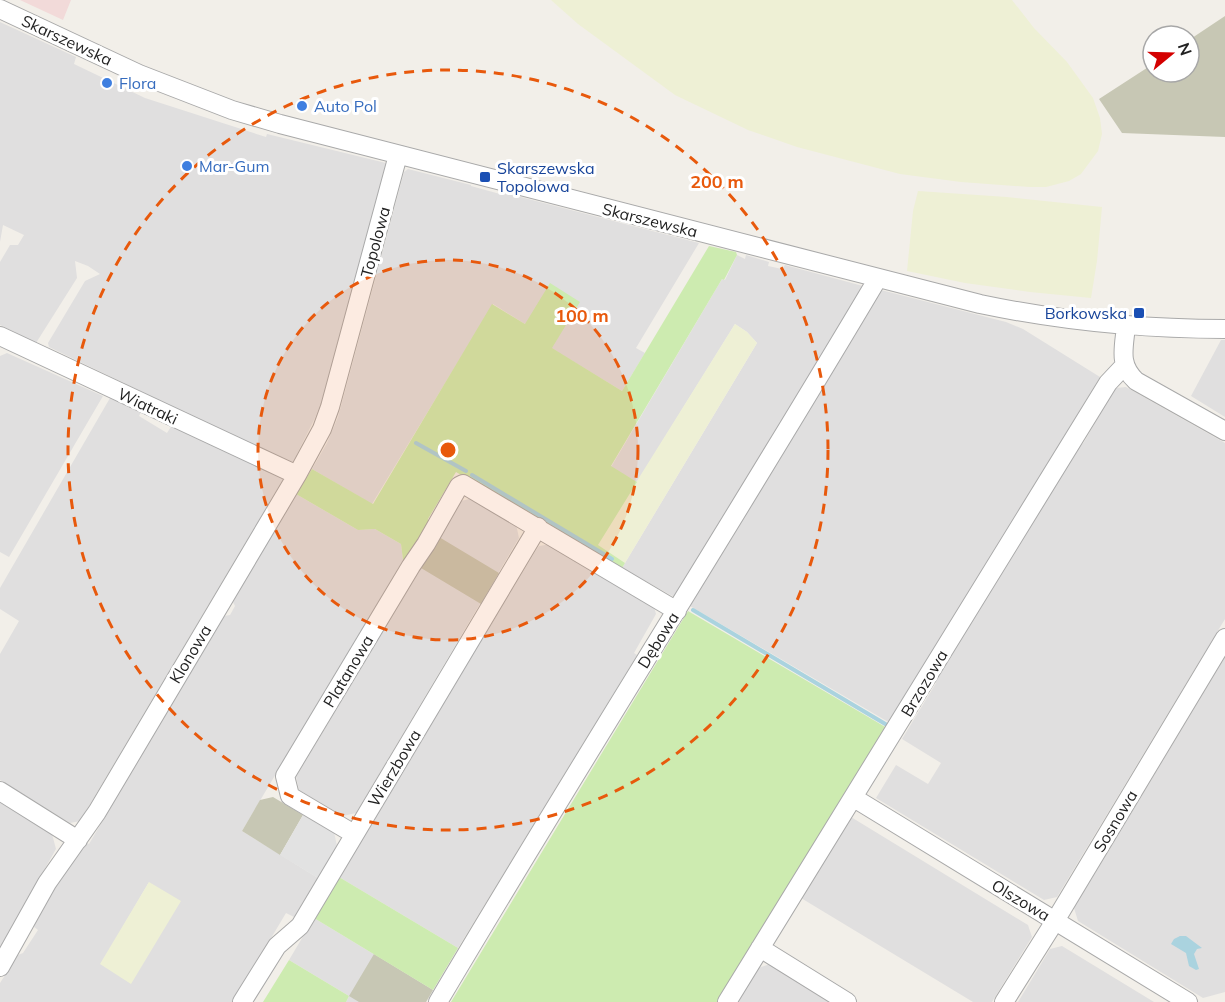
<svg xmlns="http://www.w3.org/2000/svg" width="1225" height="1002" font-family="Mulish,sans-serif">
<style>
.residential{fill:#e0dfdf;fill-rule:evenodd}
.commercial{fill:#f2dad9}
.construction{fill:#c7c7b4}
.farmland{fill:#eef0d5}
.grass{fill:#cdebb0}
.parking{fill:#e2e2e2}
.water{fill:#aad3df}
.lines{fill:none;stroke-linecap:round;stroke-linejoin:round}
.stream{stroke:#aad3df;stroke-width:4}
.minor-casing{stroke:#a9a9a9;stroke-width:20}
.minor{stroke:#fff;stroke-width:18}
.ring{fill:none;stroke:#e8590c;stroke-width:3;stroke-dasharray:10 8}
.shop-dot{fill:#3f7fe0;stroke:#fff;stroke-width:2}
.transit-dot{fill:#1a4fb4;stroke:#fff;stroke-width:2}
.labels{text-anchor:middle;stroke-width:6;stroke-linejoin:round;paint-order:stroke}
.street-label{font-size:16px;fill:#222;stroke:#fff}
.shop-label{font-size:16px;fill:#366cbe;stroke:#fff;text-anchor:start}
.transit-label{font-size:16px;fill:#164399;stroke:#fff;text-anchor:start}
.centre{fill:#e8590c;stroke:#fff;stroke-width:3}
.ring-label{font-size:18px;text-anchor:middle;font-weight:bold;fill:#e8590c;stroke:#fff;stroke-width:6;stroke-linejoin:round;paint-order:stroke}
</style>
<rect width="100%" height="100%" fill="#f2efe9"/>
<path class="residential" d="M0,22L76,57L74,64L145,98L266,137L267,134L386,163L322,400L315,418L292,464L49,347L48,343L85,281L100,274L88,266L75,261L77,278L36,343L0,325V262L10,245H18L24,235L3,225L0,242Z
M408,169L471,185V186L500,194L501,192L699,243L636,348L645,353L622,391L551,348L525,324L493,304L372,504L312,469L327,443L338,417L404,172Z
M737,255L745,259L746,255L769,262L768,266L782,269L785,265L863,286L676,598L622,568L757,343L747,332L735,324L637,482L611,467L722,279L725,280Z
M881,290L1006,322L1023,329L1100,377L890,723L690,606Z
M1221,340H1225V417L1191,396Z
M7,353L103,396L9,557L0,552V356Z
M1126,387L1225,443V619L1057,897L1044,900L876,798L896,765L928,784L941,763L902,739L936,683L935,681L1072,456L1084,442L1111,395L1116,388Z
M110,398L141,412L139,416L167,433L172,425L285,476L80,821L70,823L0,780V654L19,621L0,609V588Z
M296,494L358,530L375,529L401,544L403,560L242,831L318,878L294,917L286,913L233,1002H0V983L18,955L23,953L38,930L33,926L67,867L86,843L89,844L224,616L230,615L235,606L233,602ZM149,882L131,983L101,964Z
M473,498L516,524L519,538L356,813L343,816L299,790L296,777L461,501Z
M551,544L654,607L656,614L634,653L637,655L458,948L339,877L536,550L539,546Z
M1225,657V992L1203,998L1078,921L1074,908Z
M0,802L52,834L56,849L0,948Z
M851,817L1028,925L1032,937L992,1002H973L801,898Z
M314,918L433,990L426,1002H346L349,996L289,960Z
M1062,946L1154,1002H1018L1050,949Z
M770,964L832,1002H737L758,968Z"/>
<path class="commercial" d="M20,0H71L63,20Z"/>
<path class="construction" d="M1225,16V137L1122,133L1099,99L1153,64V72H1189V40Z
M439,537L499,573L481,604L421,568Z
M273,797L303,815L280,855L242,831L260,800Z
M374,954L433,990L426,1002H359L349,996Z"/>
<path class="farmland" d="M551,0H1012L1034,28L1067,62L1093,98L1100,118L1102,134L1098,151L1081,174L1069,181L1046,187H1030L961,182L900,174L797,147L748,130L675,95L578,24Z
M918,191L1007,197L1102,207L1097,261L1091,298L1030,292L965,283L907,271L913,211Z
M735,324L747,332L757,343L625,563L597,545Z
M149,882L181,901L131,984L100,964Z"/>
<path class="grass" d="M709,246L736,252L737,255L724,280L722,279L611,466L637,482L598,545L625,563L622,568L613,565L456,472L428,519V533L413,557L403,560L401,544L375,529L358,530L296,494L312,469L373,504L492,304L525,324L550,283L580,302L552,348L622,391Z
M688,611L887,728L717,1002H451Z
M339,877L458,948L433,990L314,918Z
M289,960L349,996L346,1002H263Z"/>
<path class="parking" d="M303,815L334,832L337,846L318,878L280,855Z"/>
<path class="water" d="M1180,936H1186L1202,948L1197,949L1194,954L1199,969L1196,970L1189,966L1186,953L1171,944L1174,939Z"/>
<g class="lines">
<path class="stream" d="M416,443L466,471
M472,475L612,559
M693,610L887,725"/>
<g class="minor-casing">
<path id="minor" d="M0,9L139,74L232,110L280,124L980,304C1061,321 1142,329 1225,329
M1126,326C1124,348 1118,364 1136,381L1225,431
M0,336L297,475
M0,791L78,840
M854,798L1188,1002
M354,834L290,796L285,776L411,566L426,544L459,486L463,484L677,611
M760,948L847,1002
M0,967L47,883L97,812L297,475L322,429L330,407L398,155
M242,1002L277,946L300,926L538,527
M438,1002C582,759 734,521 878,278
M727,1002L1108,383L1124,366
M1004,1002L1055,921L1225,638"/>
</g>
<use href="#minor" class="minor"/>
</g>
<circle cx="448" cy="450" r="190" fill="#e8590c" fill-opacity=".12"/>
<g class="ring">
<circle cx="448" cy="450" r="190"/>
<circle cx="448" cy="450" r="380"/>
</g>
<g class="shop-dot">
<circle cx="107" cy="83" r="6"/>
<circle cx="302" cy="106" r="6"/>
<circle cx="187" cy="166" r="6"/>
</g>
<g class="transit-dot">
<rect x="479" y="171" width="12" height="12" rx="3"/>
<rect x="1133" y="307" width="12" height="12" rx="3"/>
</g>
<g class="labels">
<g class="street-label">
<text transform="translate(67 40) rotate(25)" y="6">Skarszewska</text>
<text transform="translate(650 220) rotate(14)" y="6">Skarszewska</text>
<text transform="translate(375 242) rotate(-75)" y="6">Topolowa</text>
<text transform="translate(148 406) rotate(25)" y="6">Wiatraki</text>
<text transform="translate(658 640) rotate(-58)" y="6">Dębowa</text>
<text transform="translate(190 654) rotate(-59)" y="6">Klonowa</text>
<text transform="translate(348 671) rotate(-59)" y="6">Platanowa</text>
<text transform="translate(924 683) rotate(-59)" y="6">Brzozowa</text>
<text transform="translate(394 768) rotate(-59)" y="6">Wierzbowa</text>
<text transform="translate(1115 821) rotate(-59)" y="6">Sosnowa</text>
<text transform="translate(1021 900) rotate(31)" y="6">Olszowa</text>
</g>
<g class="shop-label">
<text x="119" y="89">Flora</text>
<text x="314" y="112">Auto Pol</text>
<text x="199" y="172">Mar-Gum</text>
</g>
<g class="transit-label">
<text x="497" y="174">Skarszewska<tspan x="497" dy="18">Topolowa</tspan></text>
<text x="1127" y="319" text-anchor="end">Borkowska</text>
</g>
</g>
<circle cx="448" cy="450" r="9" class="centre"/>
<g class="ring-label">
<text x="717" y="188">200 m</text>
<text x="582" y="322">100 m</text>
</g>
<g transform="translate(1171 54) rotate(71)"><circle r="28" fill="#ffffff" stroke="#a7a7a7" stroke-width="1.5"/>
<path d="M0-4.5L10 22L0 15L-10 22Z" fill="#d40000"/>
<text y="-9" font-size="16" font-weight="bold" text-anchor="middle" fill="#222222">N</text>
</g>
</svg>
